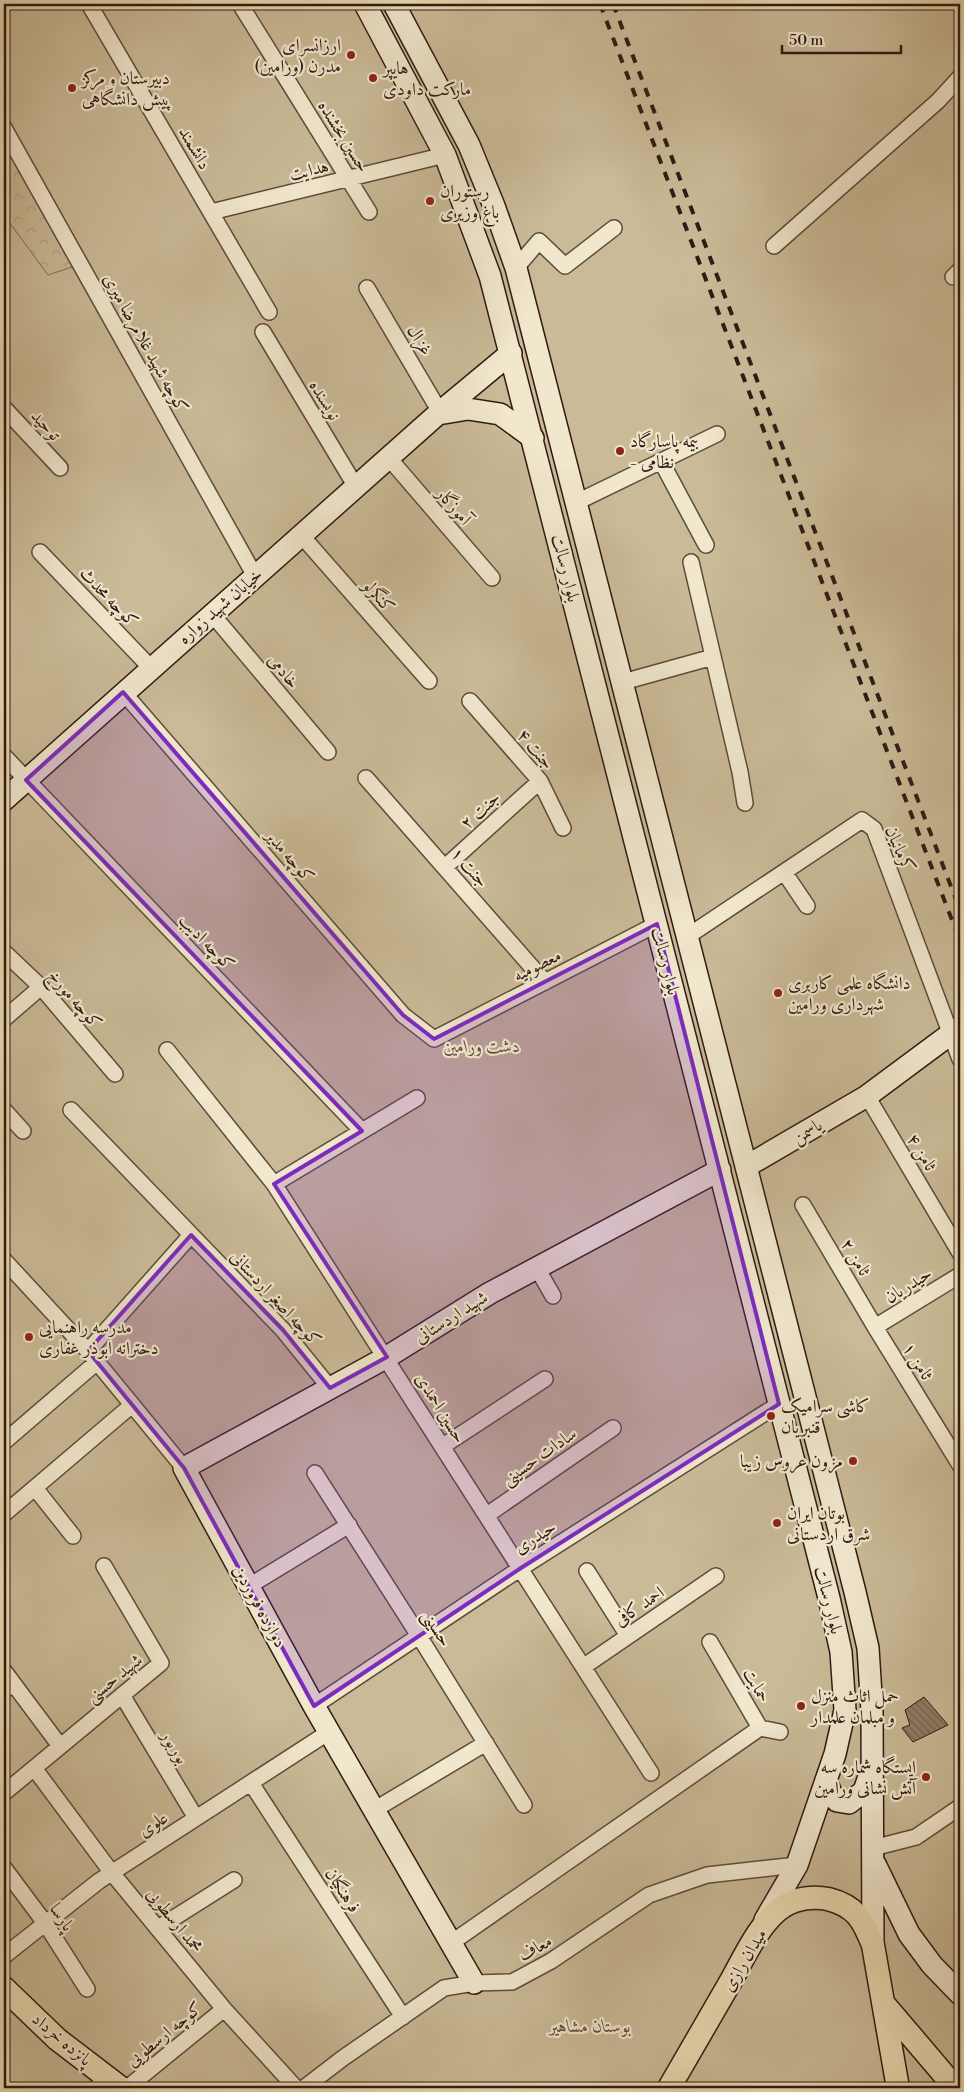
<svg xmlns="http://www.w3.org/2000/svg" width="964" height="2092" font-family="'Libre Bodoni',Amiri,serif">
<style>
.green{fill:#caba97;stroke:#7c6a56}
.forest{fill:url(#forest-crowns);stroke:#7c6a56}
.building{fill:url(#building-back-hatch);stroke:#2d1b14}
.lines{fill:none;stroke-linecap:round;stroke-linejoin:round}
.lane-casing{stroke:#5c4b3c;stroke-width:10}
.street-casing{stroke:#5c4b3c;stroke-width:18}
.secondary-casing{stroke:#2d1b14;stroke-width:24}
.primary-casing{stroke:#2d1b14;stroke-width:25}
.lane{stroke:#f1e7cd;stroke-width:8}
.street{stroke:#f1e7cd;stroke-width:15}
.secondary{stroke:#f1e7cd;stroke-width:21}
.primary{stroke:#eadab2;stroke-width:22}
.rail{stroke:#2d1b14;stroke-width:4;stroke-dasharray:9 9;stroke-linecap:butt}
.marked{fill:#7b2cbf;fill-opacity:0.2;stroke:#7b2cbf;stroke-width:4;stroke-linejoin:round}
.poi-dot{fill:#8f2418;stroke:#f1e7cd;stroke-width:2}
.labels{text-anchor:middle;stroke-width:4.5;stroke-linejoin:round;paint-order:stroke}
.poi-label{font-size:18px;fill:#2d1b14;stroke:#f1e7cd;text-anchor:start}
.street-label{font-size:18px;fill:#2d1b14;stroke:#f1e7cd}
.park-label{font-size:18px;font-style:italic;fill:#5c4b3b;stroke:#f1e7cd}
</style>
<defs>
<pattern id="forest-crowns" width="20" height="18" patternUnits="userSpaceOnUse" patternTransform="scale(1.25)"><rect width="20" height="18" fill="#caba97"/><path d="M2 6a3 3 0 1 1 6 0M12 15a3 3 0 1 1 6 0" fill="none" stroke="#ae9f81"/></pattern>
<pattern id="building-back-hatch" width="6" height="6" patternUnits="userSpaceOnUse" patternTransform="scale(1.25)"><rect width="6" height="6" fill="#8f7e66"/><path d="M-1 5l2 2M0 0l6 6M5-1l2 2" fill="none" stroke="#756653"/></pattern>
</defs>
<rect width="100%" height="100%" fill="#eadab2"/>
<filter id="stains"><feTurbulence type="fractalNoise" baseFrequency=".004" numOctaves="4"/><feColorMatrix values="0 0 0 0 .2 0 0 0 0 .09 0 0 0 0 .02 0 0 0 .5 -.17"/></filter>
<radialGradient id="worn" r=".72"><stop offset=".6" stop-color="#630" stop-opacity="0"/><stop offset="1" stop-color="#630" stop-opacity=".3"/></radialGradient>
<path class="green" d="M4,4H960V2088H4Z"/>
<path class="forest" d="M4,140L75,266L48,275L4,215Z"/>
<path class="building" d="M924,1697L948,1725L913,1742L902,1728L910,1725L905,1710Z"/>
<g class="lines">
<g class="lane-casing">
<path id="lane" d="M4,1695L15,1687"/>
</g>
<g class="street-casing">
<path id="street" d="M89,4L269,312
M240,4L369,212
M4,128L255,576
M211,212L445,155
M774,246L938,101L960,77
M516,268L539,241L565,266L614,228
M953,277L960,270
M367,288L440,412
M263,332L356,487
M4,408L60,468
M388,457L492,578
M661,461L706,545
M577,502L717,434
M301,535L429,681
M40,552L151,668
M691,562L740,772L745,803
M212,614L328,752
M623,682L713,657
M123,692L403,1015L434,1039L657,924
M470,701L540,781L563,828
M4,756L362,1131
M366,778L545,982
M445,867L540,781
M784,872L807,906
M688,936L862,820L874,829L960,1059
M4,952L41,987L115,1074
M4,1019L41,987
M167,1050L274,1184L651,1773
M867,1096L960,1253
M4,1110L23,1131
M71,1110L283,1330L330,1388
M274,1184L417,1098
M803,1205L875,1327L960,1465
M4,1260L88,1351L184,1468
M537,1268L553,1296
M875,1327L960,1275
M88,1351L191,1235
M4,1442L97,1362
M443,1446L545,1379
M315,1473L419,1636L524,1805
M35,1488L73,1536
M4,1514L132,1405
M487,1515L613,1428
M587,1571L628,1636
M249,1586L349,1525
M710,1642L760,1728L780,1732
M583,1667L716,1576
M4,1671L60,1746
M122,1695L196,1818
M314,1706L521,1568L779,1404
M34,1768L112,1873L224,2009L296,2088
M251,1783L403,2017
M4,1793L161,1663L104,1566
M374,1810L486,1743
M873,1848L916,1837L960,1807
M4,1868L45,1923L87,1989
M158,1928L234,1880
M451,1943L760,1728
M4,1956L99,1881L329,1732
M96,2088L108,2078
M127,2088L224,2009
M304,2088L343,2058L444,1988L474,1983L512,1982L551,1961L649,1895L707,1875L797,1865"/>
</g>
<g class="secondary-casing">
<path id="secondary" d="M365,4L445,155L490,276L829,1598L841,1652L845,1710L835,1754L797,1865L765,1920
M394,4L469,145L494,206L516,268L855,1592L868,1648L872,1711L873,1945
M438,414L468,409L500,414L533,438
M4,800L440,412L511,353
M747,1166L867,1096L960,1027
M826,1780L831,1793L837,1801L849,1803L864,1791L871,1771
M875,1864L909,1934L932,1965L960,1994
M474,1983L314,1706L184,1468L387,1357L490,1293L720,1170"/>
</g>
<g class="primary-casing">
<path id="primary" d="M4,1988L57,2039L121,2088
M884,2004L952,2084L960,2088
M669,2088C689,2054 708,2020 728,1986C742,1962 760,1920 784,1906C797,1898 814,1896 828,1899C856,1906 863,1920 873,1945L898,2088"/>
</g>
<use href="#lane" class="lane"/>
<use href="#street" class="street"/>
<use href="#secondary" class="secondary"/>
<use href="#primary" class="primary"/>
<path class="rail" d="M600,4L960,941
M613,4L960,910"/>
</g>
<path class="marked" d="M123,692L403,1015L434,1039L657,924L779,1404L521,1568L314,1706L184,1468L88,1351L191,1235L283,1330L330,1388L387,1357L274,1184L362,1131L26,780Z"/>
<g class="poi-dot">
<circle cx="351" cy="55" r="5"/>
<circle cx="373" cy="78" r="5"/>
<circle cx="72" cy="88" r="5"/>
<circle cx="430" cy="201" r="5"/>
<circle cx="620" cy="451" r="5"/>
<circle cx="778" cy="993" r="5"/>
<circle cx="29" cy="1337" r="5"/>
<circle cx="771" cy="1416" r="5"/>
<circle cx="853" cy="1461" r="5"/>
<circle cx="777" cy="1523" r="5"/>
<circle cx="801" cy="1706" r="5"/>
<circle cx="926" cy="1777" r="5"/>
</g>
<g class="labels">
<g class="poi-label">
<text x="341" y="51" text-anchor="end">ارزانسرای<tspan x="341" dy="21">مدرن (ورامین)</tspan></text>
<text x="383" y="74">هایپر<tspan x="383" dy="21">مارکت داودی</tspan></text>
<text x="82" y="84">دبیرستان و مرکز<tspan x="82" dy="21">پیش دانشگاهی</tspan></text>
<text x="440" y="197">رستوران<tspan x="440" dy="21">باغ وزیری</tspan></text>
<text x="630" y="447">بیمه پاسارگاد<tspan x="630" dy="21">- نظامی</tspan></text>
<text x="788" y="989">دانشگاه علمی کاربری<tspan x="788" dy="21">شهرداری ورامین</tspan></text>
<text x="39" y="1333">مدرسه راهنمایی<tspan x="39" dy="21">دخترانه ابوذر غفاری</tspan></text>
<text x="781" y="1412">کاشی سرامیک<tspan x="781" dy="21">قنبریان</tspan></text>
<text x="843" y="1467" text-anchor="end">مزون عروس زیبا</text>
<text x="787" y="1519">بوتان ایران<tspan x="787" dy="21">شرق اردستانی</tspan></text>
<text x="811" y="1702">حمل اثاث منزل<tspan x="811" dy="21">و مبلمان علمدار</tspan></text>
<text x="916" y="1773" text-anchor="end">ایستگاه شماره سه<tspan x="916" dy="21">آتش نشانی ورامین</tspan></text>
</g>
<g class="street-label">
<text transform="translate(344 136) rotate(58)" y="6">حسین بخشنده</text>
<text transform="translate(195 148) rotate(60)" y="6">دانشمند</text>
<text transform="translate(309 170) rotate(-13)" y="6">هدایت</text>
<text transform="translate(420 340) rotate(59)" y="6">غزال</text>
<text transform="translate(146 343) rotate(61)" y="6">کوچه شهید غلامرضا میری</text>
<text transform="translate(325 400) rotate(59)" y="6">نویسنده</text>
<text transform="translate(46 425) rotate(47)" y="6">توحید</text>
<text transform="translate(454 506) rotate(49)" y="6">آموزگار</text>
<text transform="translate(566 568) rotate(76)" y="6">بلوار رسالت</text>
<text transform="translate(379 596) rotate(49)" y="6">کنگرلو</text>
<text transform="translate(109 597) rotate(46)" y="6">کوچه محدث</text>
<text transform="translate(220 606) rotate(-41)" y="6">خیابان شهید زواره</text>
<text transform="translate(284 671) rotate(50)" y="6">خادمی</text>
<text transform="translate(536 749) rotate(50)" y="6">جنت ۴</text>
<text transform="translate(480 810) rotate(-42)" y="6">جنت ۲</text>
<text transform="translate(900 849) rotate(67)" y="6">کرمانیان</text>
<text transform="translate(290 856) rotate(49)" y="6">کوچه مدیر</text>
<text transform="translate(470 867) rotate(49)" y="6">جنت ۱</text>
<text transform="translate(207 942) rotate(46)" y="6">کوچه ادیب</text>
<text transform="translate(666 961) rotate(76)" y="6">بلوار رسالت</text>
<text transform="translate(537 965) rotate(-27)" y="6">معصومیه</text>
<text transform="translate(75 999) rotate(49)" y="6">کوچه مورخ</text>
<text transform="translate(807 1131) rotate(-30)" y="6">یاسمن</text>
<text transform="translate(922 1152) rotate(59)" y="6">ثامن ۴</text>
<text transform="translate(856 1257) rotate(59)" y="6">ثامن ۲</text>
<text transform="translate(908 1285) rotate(-32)" y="6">حیدریان</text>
<text transform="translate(276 1298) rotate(47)" y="6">کوچه اصغر اردستانی</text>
<text transform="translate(451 1317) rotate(-32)" y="6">شهید اردستانی</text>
<text transform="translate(918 1361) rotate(58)" y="6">ثامن ۱</text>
<text transform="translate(441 1408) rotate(58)" y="6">حسین احمدی</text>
<text transform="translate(539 1456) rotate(-35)" y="6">سادات حسینی</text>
<text transform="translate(535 1537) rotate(-32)" y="6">حیدری</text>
<text transform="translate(829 1600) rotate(76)" y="6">بلوار رسالت</text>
<text transform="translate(260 1606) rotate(61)" y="6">دوازده فروردین</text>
<text transform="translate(639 1606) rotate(-34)" y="6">احمد کافی</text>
<text transform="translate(437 1628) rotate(58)" y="6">حسینی</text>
<text transform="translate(114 1678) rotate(-39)" y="6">شهید حسنی</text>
<text transform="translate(757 1685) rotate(60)" y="6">حمایت</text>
<text transform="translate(175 1747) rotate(59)" y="6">بوربور</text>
<text transform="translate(153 1824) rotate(-33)" y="6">علوی</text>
<text transform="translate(343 1890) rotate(57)" y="6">فرهنگیان</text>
<text transform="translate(62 1917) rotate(56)" y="6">پارسا</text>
<text transform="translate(175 1920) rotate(51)" y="6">محمد ارسطویی</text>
<text transform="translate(535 1948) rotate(-30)" y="6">معاف</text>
<text transform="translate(744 1960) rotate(-59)" y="6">میدان رازی</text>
<text transform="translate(164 2034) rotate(-39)" y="6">کوچه ارسطویی</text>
<text transform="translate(62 2039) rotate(40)" y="6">پانزده خرداد</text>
</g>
<g class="park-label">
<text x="482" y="1052">دشت ورامین</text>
<text x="590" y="2032">بوستان مشاهیر</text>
</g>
</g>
<rect width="964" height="2092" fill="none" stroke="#eadab2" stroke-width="20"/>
<rect x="5" y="5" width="954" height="2082" fill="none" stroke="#2d1b14" stroke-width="2.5"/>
<rect x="10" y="10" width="944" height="2072" fill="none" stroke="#2d1b14"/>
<path d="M782 45v8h119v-8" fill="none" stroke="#2d1b14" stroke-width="2.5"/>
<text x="789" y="45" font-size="15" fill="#2d1b14" stroke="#f1e7cd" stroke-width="4" paint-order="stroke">50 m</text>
<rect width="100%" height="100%" filter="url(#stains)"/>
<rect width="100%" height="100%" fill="url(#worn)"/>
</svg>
